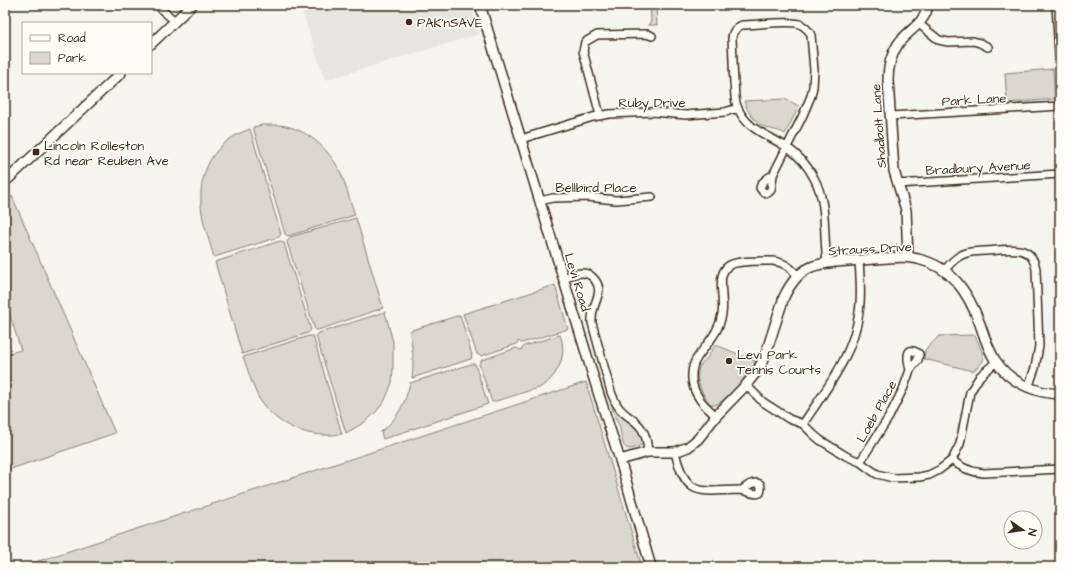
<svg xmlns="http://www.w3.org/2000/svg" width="1065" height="572" font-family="'Architects Daughter',sans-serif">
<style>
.built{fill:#e7e5df}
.green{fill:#dad6d0;stroke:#8a8077}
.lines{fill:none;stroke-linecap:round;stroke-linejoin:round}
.street-casing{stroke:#3b2a1e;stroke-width:10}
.secondary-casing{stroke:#3b2a1e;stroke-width:12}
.street{stroke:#fdfcf7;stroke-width:7}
.secondary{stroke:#fdfcf7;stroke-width:9}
.poi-dot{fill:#3b2a1e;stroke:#fdfcf7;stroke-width:1.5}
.labels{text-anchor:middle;stroke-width:3.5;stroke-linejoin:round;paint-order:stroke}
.poi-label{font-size:13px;fill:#3b2a1e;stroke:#fdfcf7;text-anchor:start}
.street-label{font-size:13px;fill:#3b2a1e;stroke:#fdfcf7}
</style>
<rect width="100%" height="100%" fill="#f5f4ee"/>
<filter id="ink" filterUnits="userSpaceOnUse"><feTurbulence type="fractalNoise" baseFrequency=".025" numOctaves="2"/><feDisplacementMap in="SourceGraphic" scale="8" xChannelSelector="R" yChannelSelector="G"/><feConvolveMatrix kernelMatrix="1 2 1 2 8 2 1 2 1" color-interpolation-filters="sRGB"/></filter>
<g filter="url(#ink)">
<path class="built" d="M300,5H471L480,34L325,80Z"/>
<path class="green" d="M650,5H656L657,25H648L651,21Z
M1053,69L1055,99L1007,103L1005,73Z
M785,99L799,106L785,134C779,130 773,130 767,128C755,123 748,113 744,101Z
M262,125C268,125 274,125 280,125C306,128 328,148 340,171C346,185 350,201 355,215L288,236L285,234L253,127Z
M250,129L281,234L279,237L214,257C211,246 207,235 204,224C194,182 207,144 250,129Z
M12,196L115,433L5,471V354L21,350L5,300V202Z
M356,218L383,308L318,330H315L287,242L290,237Z
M280,241L284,243L311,330L308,333L242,354L215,262Z
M555,285L568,329L522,343L518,341L517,344L481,356L477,354L463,314Z
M385,312L393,342V369L392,383L388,393L384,402L375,413L365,422L346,433L316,336L319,333Z
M460,315L472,355L471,359L412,378C414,362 413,347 409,331Z
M560,335C568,354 558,378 539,388C536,389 531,390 528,391C516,395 504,399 492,402L479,364L482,360L516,348L521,350L524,346Z
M975,335C977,341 985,355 983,361C981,365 976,368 973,371L924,359L925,350L939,336Z
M309,336H313L342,434C310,439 277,427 260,400C253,389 248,369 243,357Z
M716,345L755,361C755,362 754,366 754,367C750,374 729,396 722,401C720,403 716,405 714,405C710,405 707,400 705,397C699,387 694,374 701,364C703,362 705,360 707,358C710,354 712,349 716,345Z
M471,364H475L488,404L383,439L381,432C398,418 405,404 410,383Z
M586,382L642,567H20Z
M611,402C614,406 616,411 621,415C634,426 639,424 644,443C640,446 630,451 626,448C622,445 621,434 620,429C620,426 618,424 616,420C614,414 612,408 611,402Z"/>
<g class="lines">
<g class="street-casing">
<path id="street" d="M159,5L162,10L175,21
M1056,5L1060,70
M919,24L939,40L948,42L973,41L980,43L988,47
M600,115L583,51L585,42L597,35L647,34L652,36
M890,116L1060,106
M521,139L593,117L609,114L653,112L686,115L725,112L738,108
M773,175C767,178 761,182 760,188L763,192L768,193L771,190L773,175L803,115L811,96L813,87L814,70L811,35C809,30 805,27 800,24C790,20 755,25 742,25C735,28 732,32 732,39C733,54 733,68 734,82C735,90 734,99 737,106C746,130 769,135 788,148C799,156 808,166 814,178C828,204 823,234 827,262
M897,184L1060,174
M540,201L553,198L587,197L616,200L652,197
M945,270C952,261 959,254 971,252C980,251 990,251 999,250C1017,249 1032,247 1036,269L1039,346L1035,368L1028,388
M563,278C569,276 576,273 582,273C593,273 601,285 598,295C595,307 591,309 592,323L611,392C614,399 616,406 622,411C629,418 639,422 643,431C647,437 647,445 648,452
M746,385L763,402L777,411L789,419L803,424L814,435L820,440L846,456L860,462L871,470L877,474L893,478L919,477L929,475L939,470L952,460L960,444L970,392L980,376L996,362
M716,416C710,410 703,405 699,398C691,387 689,370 697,358C707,343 719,333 722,314C725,300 716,277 727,267C734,260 761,261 772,261C784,262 790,267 798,276
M803,424C826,389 854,355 859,312C862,295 860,277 859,260
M675,452C686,498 699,491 739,490C747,490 753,496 760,493C761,490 762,487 760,484C753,481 747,486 742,490
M952,460C961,468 971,472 984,473L1060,469
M860,462L889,417L904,387L910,370L918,360L919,354C904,343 908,362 910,370"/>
</g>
<g class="secondary-casing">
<path id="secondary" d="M480,5L598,392L620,460L651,567
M151,44L192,5
M5,182L121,73
M908,257L906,210L894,171L888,80C888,68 891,55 898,44C908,30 925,24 928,5
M620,460L648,452H675L688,447L698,439L716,416L746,385L758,370L765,356L784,297C799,265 816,263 848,261C861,260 874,259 888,258C898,257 908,256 918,259C952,267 968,292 980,324C984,336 988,349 995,360C1009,382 1035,393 1060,394"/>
</g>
<use href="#street" class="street"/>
<use href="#secondary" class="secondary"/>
</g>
</g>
<g class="poi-dot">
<circle cx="409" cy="22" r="4"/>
<rect x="32" y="148" width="8" height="8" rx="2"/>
<circle cx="729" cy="361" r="4"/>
</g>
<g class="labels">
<g class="poi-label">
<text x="417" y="27">PAK'nSAVE</text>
<text x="44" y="150">Lincoln Rolleston<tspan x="44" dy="15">Rd near Reuben Ave</tspan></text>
<text x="737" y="359">Levi Park<tspan x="737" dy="15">Tennis Courts</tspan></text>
</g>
<g class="street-label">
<text transform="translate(974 99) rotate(-3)" y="5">Park Lane</text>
<text x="652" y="107">Ruby Drive</text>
<text transform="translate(878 126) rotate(-94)" y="5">Shadbolt Lane</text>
<text transform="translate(978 167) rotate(-3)" y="5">Bradbury Avenue</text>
<text x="596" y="192">Bellbird Place</text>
<text transform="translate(870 248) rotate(-3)" y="5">Strauss Drive</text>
<text transform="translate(578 282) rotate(73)" y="5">Levi Road</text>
<text transform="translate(876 411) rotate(-61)" y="5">Loeb Place</text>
</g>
</g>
<rect width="1065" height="572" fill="none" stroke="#fdfcf7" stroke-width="20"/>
<rect x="10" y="10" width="1045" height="552" fill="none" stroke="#3b2a1e" stroke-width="1.5" filter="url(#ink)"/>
<rect x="22" y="22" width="130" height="52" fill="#fdfcf7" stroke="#afa8a0"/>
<rect x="30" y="35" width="20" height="6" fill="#fdfcf7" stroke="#afa8a0"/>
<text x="58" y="42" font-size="12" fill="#3b2a1e">Road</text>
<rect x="30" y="52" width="20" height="12" fill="#dad6d0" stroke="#afa8a0"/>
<text x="58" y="62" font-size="12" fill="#3b2a1e">Park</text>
<g transform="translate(1023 530) rotate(103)"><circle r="19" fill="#fdfcf7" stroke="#afa8a0"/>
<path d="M0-3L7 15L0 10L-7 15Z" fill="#3b2a1e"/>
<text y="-6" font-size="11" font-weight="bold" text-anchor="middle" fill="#3b2a1e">N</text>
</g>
</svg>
